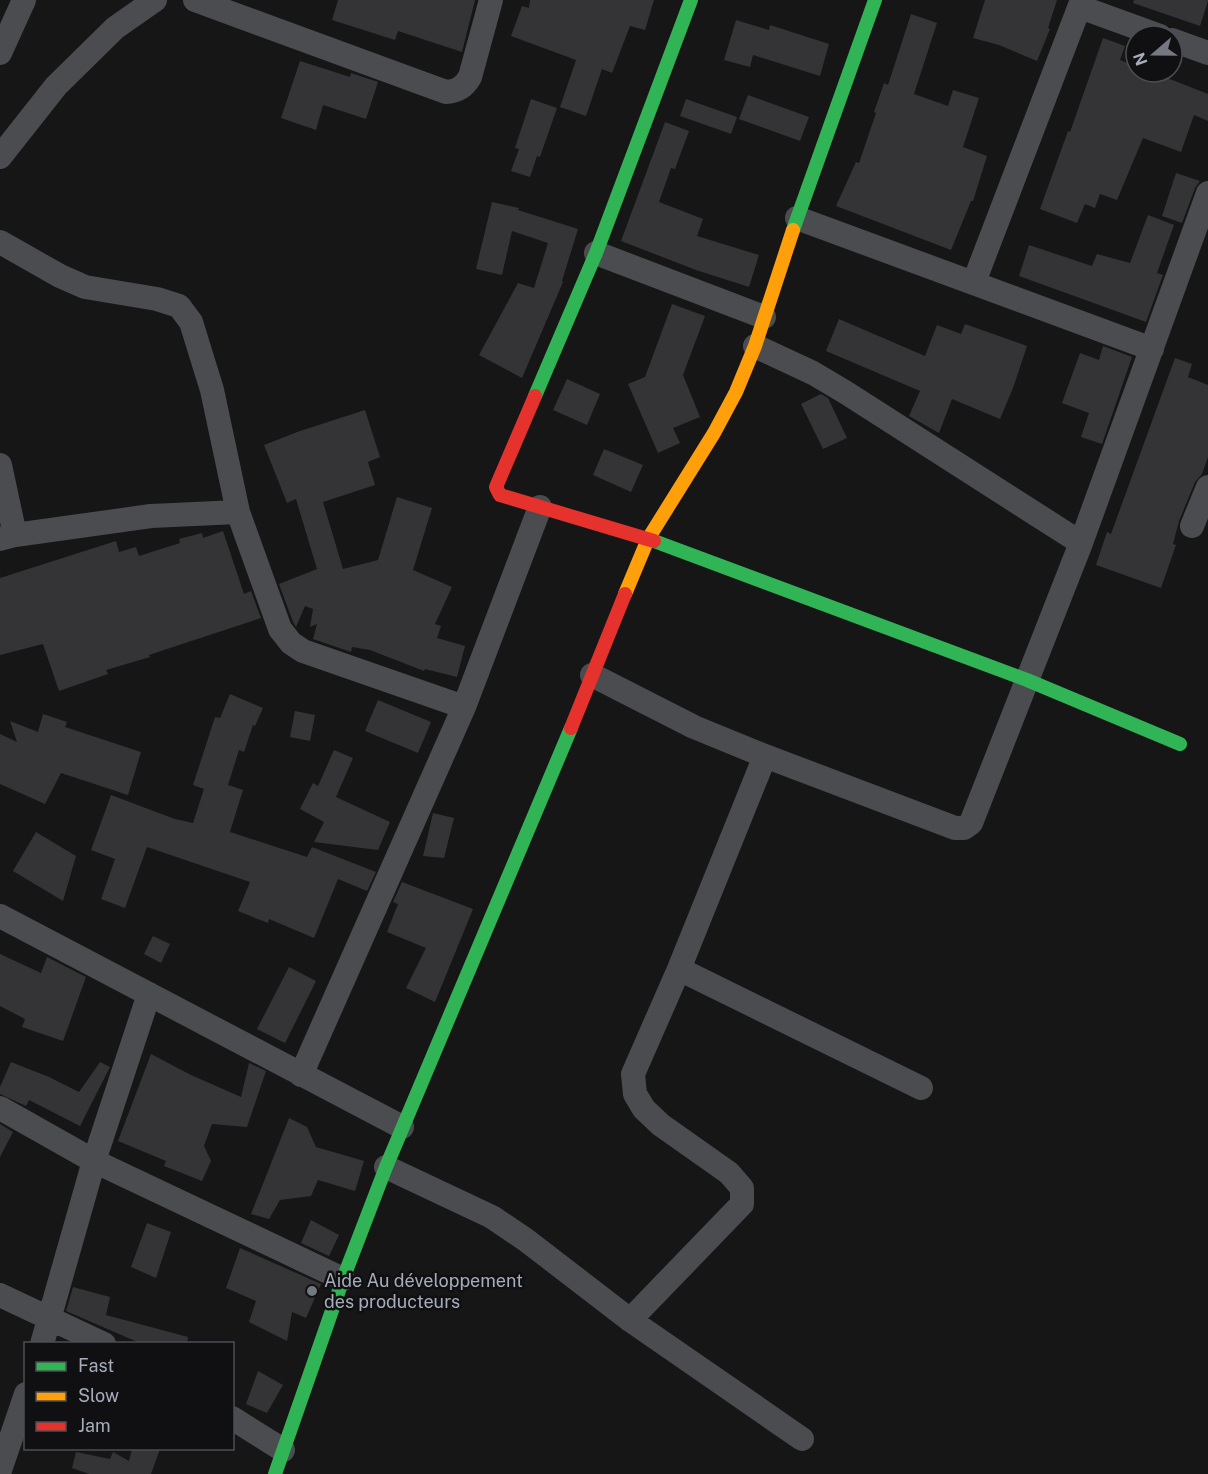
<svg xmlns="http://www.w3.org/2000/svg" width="1208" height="1474" font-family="'Public Sans',sans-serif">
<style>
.building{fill:#343436}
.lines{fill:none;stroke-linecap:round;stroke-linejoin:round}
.street{stroke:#4a4c50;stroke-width:24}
.fast{stroke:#30b455;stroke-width:14}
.slow{stroke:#ff9f0a;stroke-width:14}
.jam{stroke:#e5322d;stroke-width:14}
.poi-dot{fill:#747880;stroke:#101013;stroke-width:2}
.labels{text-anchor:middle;stroke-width:5;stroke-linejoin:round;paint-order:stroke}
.poi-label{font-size:18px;fill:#a6acb9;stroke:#101013;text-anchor:start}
</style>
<rect width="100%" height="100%" fill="#161617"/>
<path class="building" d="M338,0H475L462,52L398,31L395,40L332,20Z
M530,0H654L645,30L630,26L612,73L602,69L586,116L560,107L576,60L511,36L522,6L529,8Z
M985,0H1057L1048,28L1050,29L1037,61L999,45L973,38Z
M1134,0H1208V1L1200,26L1133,3Z
M911,14L937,23L914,94L948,106L953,90L979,98L963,147L987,156L973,201H971L951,250L836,206L856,162L859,163L876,113L874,112L884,83L888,85Z
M736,20L769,30L770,25L829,44L820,76L753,55L750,67L724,60Z
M1103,38L1125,46L1120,60L1136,66V72H1152L1208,94V121L1194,115L1181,152L1143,138L1117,200L1100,194L1095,208L1085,204L1077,223L1040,209L1068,131L1070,132Z
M300,61L350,77L351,73L378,82L366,119L323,105L316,130L281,118Z
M748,95L809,117L800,141L739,119Z
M531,99L557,108L540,157L537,156L530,177L511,171L519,149L515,148Z
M686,99L737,117L731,134L680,116Z
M665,122L689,131L675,169L671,168L659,202L703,219L697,236L759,255L749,287L696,270L621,241Z
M1176,173L1200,181L1195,188L1182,223L1162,216Z
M492,202L519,208L518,210L578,229L562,281L563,282L522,378L479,355L518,283L534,288L548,243L512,231L502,275L476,269Z
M1148,215L1174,225L1157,273L1163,275L1146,322L1019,276L1029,245L1092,266L1097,254L1130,263Z
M672,304L705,316L683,375L700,417L673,428L680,443L658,453L628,384L645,377Z
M839,319L925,356L937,325L961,334L965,324L1027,346L1013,388L1000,419L952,399L939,433L909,416L920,391L826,351Z
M1103,346L1132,357L1102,444L1081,437L1089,413L1062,403L1080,353L1099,360Z
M1175,358L1192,364L1188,377L1208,385V457L1202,474L1195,482L1179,521L1173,544L1176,545L1161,588L1096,565L1107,532L1111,534Z
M567,379L600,394L587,425L553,410Z
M821,394L828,398L847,438L823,449L801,404Z
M365,410L380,457L368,462L375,485L323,502L343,569L378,560L397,497L432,508L413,570L452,587L435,624L441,626L437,638L465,646L457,677L425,669L424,671L370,650L352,647L351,652L313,639L317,624L310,627L313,609L305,606L296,627L293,622L279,584L317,569L296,499L287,503L264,445L300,431Z
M604,449L643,465L631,492L593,475Z
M223,531L244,594L251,591L261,618L167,649L149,655L150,657L106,670L108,674L59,691L43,644L0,655V578L116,541L119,552L136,547L139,556L180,543L179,539L202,533L203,538Z
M230,694L263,708L255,726L253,725L244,752L239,750L228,785L243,790L230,832L307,857L312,847L376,872L367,891L338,879L314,938L269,919L268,923L238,911L250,882L147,847L125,908L101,899L115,859L91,850L111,795L175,819L193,823L204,789L193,785L215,717L220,718Z
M378,700L431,722L418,753L365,731Z
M295,711L315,715L310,741L290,737Z
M43,714L67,722L65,727L141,752L128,795L61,773L45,804L0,784V734L17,742L10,721L38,732Z
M334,750L353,758L336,797L390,822L378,850L314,842L324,822L300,809L313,783L318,786Z
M433,813L454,818L444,858L423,856Z
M36,832L76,856L63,901L13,871Z
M402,882L473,909L435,1002L406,988L426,948L387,932L398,904L393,902Z
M153,936L170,944L161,963L144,954Z
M0,954L41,973L47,957L86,977L63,1041L22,1027L25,1019L0,1006Z
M289,967L316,981L285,1043L257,1029Z
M151,1054L191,1075L241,1097L249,1063L266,1071L247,1127L212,1124L204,1146L211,1161L202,1181L164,1166L166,1161L118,1141Z
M11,1062L49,1077L79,1092L100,1062L110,1067L80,1126L29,1100L26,1106L0,1094V1087Z
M289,1118L307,1127L316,1147L364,1161L355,1191L318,1180L311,1196L280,1200L269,1219L251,1214Z
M0,1124L13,1132L0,1157Z
M311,1220L339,1235L329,1256L301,1243Z
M147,1223L171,1232L156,1278L131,1267Z
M240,1248L321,1284L306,1318L292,1312L287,1341L249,1322L256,1301L226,1288Z
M73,1287L110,1297L106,1315L188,1337L187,1344H142L66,1311Z
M258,1371L283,1385L267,1413L246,1404Z
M132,1449H160L151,1474H89L72,1468L76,1452L110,1459L113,1452L129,1461Z"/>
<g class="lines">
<path class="street" d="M195,0L446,92C458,91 464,87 470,77L491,0
M1080,7L1160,36
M1172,40L1208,53
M0,53L24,0
M0,157L56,86L115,28L155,0
M797,218L1152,349
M0,242L60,276L85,287L157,299L179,306L191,322L212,390L238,512L280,629L291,643L303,651L464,707
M596,253L764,317
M974,282L1082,0
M755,346L813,373L845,392L1081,543
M0,465L15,535
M1192,526L1208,487
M0,539L15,535L151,516L238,512
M592,675L694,727L765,756L955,828H964L971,823L1081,543L1208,193
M0,916L402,1127
M679,969L921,1088
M301,1075L464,707L540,507
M0,1108L94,1161L343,1279
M386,1167L492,1217L526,1240L630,1320L802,1439
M0,1295L104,1344
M630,1320L742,1204V1188L729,1173L661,1125L644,1109L635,1094L633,1074L679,969L765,756
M42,1344L94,1161L149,994
M232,1418L283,1450
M0,1470L26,1394"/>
<path class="fast" d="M793,230L875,0
M535,396L596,253L691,0
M654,541L1027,680L1180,744
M275,1474L343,1279L386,1167L571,728"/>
<path class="slow" d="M625,594L648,539L714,433L736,392L755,346L793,230"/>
<path class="jam" d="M535,396L496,487L500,495L654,541
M571,728L625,594"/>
</g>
<circle class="poi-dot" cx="312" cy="1291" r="6"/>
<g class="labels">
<g class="poi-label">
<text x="324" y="1287">Aide Au développement<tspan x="324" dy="21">des producteurs</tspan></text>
</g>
</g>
<rect x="24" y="1342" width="210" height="108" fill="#101013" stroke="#4c4e55" stroke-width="1.5"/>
<rect x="36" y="1362" width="30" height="9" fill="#30b455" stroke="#4c4e55" stroke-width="1.5"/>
<text x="78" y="1372" font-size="18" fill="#a6acb9">Fast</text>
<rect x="36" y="1392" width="30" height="9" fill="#ff9f0a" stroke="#4c4e55" stroke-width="1.5"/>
<text x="78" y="1402" font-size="18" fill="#a6acb9">Slow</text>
<rect x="36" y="1422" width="30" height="9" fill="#e5322d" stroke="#4c4e55" stroke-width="1.5"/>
<text x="78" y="1432" font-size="18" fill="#a6acb9">Jam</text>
<g transform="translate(1154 54) rotate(250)"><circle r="28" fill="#101013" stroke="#4c4e55" stroke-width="1.5"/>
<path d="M0-4.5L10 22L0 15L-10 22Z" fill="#747880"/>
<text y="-9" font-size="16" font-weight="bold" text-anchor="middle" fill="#a6acb9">N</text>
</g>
</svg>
